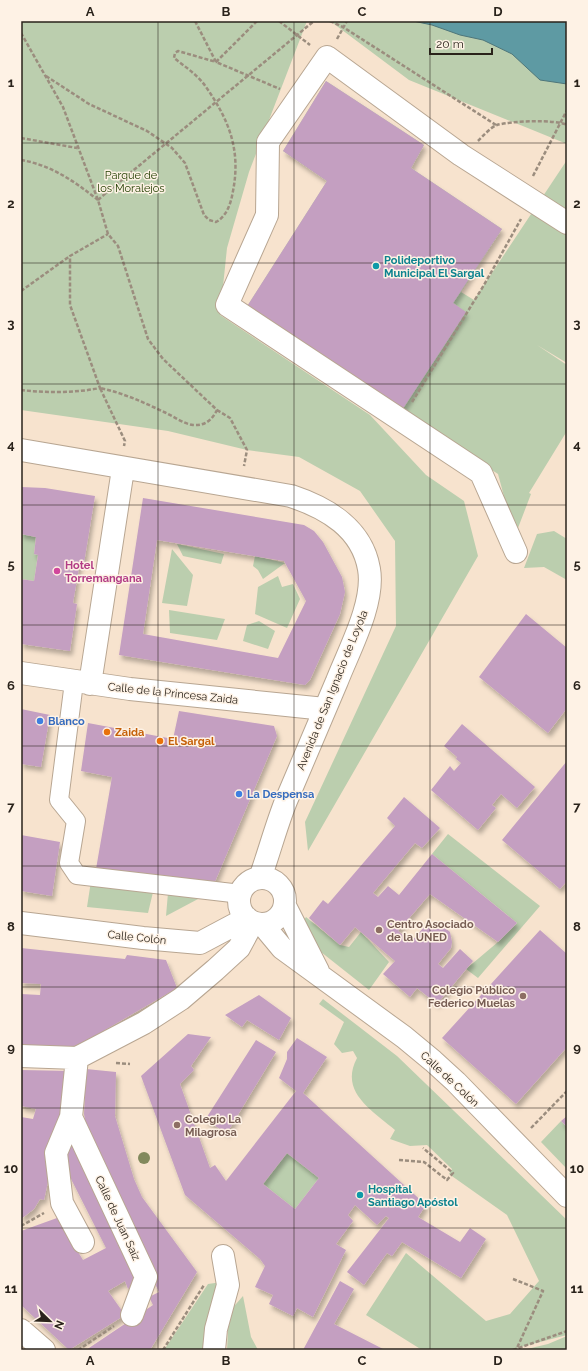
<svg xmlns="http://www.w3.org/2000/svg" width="588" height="1371" font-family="Raleway,sans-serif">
<defs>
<filter id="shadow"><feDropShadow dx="2.5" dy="4.5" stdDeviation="2" flood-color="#0004"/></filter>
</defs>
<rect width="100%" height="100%" fill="#f7e3ce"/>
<path fill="#bbceae" d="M21,21H307L249,172L227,248L220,315L370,415L426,475L464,501L478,556L308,851L305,822L396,626L395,541L360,491L299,457L247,450L168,431L21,410Z
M330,21H567V144L409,80Z
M326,81L424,145L411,168L502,229L461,292L474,300L567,160V363L537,345L567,365V431L529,493L531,494L518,528L505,500L498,474L246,308L327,181L283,151Z
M554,531L567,539V580L544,567L524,568L537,534Z
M21,534L36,537L34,554L38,555L34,581L21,579Z
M177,544L224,554L221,564L183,556Z
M172,549L193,575L187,606L162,603Z
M255,556L285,563L263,579L258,570L253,566Z
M278,576L282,587L293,584L300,599L287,628L255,614L258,587Z
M169,610L225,619L217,640L170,633Z
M259,621L275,631L268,649L243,641L247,625Z
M448,834L540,906L478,978L466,969L498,942L517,923L432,854Z
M91,881L154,888L148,913L87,907Z
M168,893L198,899L166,916Z
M306,917L340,945L349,947L361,932L389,962L369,990L321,952L301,924Z
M323,999L397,1056L567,1220V1335L509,1350H422L366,1315L406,1253L486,1321L510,1314L539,1281L507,1215L449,1174L452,1169L427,1145L410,1146L390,1139L395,1130C372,1110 339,1092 357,1058L353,1051L342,1053L334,1044L344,1022L319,1004Z
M561,1121L567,1127V1169L541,1142Z
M287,1153L319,1178L295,1209L263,1184Z
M222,1282L207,1350H164L208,1284Z
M243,1296L251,1337L258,1350H227L229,1312Z
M567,1336V1350H523L548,1344Z"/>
<path fill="#5e9aa3" stroke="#4e767a" d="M413,21H567V84L540,80L512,54L483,40L460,35L432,25Z"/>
<path fill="#c49fc1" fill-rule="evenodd" filter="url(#shadow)" d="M326,81L424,145L411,168L502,229L453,303L466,312L402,410L246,308L327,181L283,151Z
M21,487L45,488L95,496L84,563L80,562L73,603L77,604L70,651L21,644V579L34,581L38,555L34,554L36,537L21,534Z
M143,498L304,525L314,531L323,542L342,577L345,592L340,614L310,680L305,685L119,655ZM157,540L284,561L306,601L278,658L143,634Z
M526,614L567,648V708L548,733L479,677Z
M21,709L50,715L41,767L21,764Z
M179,711L274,726L277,736L214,884L96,869L112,777L81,771L88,723L173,739Z
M462,724L535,787L517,808L501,794L492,805L496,808L478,830L431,790L450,766L454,771L461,763L456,759L457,757L444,746Z
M567,761V881L560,889L502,840Z
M404,797L440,828L422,848L415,843L373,893L378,897L388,886L399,895L432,854L517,923L498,942L430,894L398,931L411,942L424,927L432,924H440L450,932L452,942L451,948L438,964L443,968L460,949L473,961L437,1004L417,988L410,997L383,974L395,961L355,927L340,945L309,918L323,900L328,904L395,826L387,818Z
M21,835L60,842L52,896L21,891Z
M540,930L567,954V1047L516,1104L442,1038Z
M21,948L125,959L127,955L166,960L177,988L86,1041L61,1051L21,1049V994L40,995L41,984L21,983Z
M259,995L291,1018L279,1040L247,1020L242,1027L225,1015Z
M188,1034L211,1037L191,1066L194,1070L180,1084L210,1168L215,1165L226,1181L296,1091L279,1078L287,1059V1052L297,1038L327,1057L303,1093L426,1205L418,1217L460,1242L470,1228L486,1239L461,1278L402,1242L392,1256L387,1253L364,1285L347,1272L389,1218L386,1216L377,1225L355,1205L348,1215L353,1221L336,1244L346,1250L313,1317L297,1308L293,1316L269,1304L273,1295L255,1287L265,1266L260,1259L185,1195L141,1076ZM287,1153L319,1178L295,1209L263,1184Z
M256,1040L276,1052L227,1133L205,1120Z
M86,1069L116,1072L115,1116L134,1179L142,1197L197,1272L150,1350H86L153,1305L149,1297L159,1292L100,1171L89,1144L84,1114Z
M21,1070L72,1071L44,1200L40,1199L34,1209L21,1219V1117L33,1119L36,1109L21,1106Z
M567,1116V1127L561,1121Z
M68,1138L139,1272L141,1280L128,1289L125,1281L108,1291L125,1315L69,1350L21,1305V1231L57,1218L83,1260L106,1248L67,1171L62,1154Z
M340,1281L354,1289L334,1324L385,1350H303Z"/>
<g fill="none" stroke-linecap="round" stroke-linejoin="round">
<g stroke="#b8a692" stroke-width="20">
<path id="pedestrian" d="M74,682L59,800L76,821L69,863L77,875L241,894"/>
</g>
<g stroke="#b8a692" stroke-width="24">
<path id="minor" d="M21,450L291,496C327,508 362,528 369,569C375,603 349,650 337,681C320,721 303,761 286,801C276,826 269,853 260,878
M516,552L481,473L227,305L267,215L268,142L327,57L461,155L567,223
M21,673L130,689L325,709
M90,684L123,469
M239 901a23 23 0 1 1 46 0a23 23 0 1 1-46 0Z
M285,906L318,971
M21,923L143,938L200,943L247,918
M262,924L282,948L404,1037L433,1061L456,1082L567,1196
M21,1056L77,1058L144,1023L181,999L215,970L239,948L253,922
M77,1058L71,1117L146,1277L132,1315
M71,1117L56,1153L62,1203L83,1242
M21,1330L44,1350
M214,1350L216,1329L228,1285L223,1256"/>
</g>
<path stroke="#9b8d7e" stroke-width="2.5" stroke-dasharray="4 2" stroke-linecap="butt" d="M195,21L216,62L280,89
M279,21L310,45
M330,21L343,27L496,125
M21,33L63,107L98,200L108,234L118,246L148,339L163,359L217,410C212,420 205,426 193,425C184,424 173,416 164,412C143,402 123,393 100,388L125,441L124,446
M337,39L347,21
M46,76L89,104L147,131L172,148L185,163L204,215L209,220L216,222C227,216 231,203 233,191C241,150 229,120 206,87C198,75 184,66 174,58L175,53L178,51L216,62L257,21
M21,138L77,148
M478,141C483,136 491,127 497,125C511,121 555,119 567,125
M21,160C51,165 74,181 98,200
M533,176L567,110
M98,200L106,193
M21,291L70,256
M21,390C47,393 75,393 100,388L70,305V256L108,234
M412,402L484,285L521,219
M217,410L230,418L247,450L244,466
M116,1063L130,1064
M531,1128L567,1091
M399,1160L424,1162L447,1180L453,1173L423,1148
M21,1226L44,1213
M513,1279L543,1291L517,1348
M78,1350L114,1326
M163,1350L204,1285
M513,1350L567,1331"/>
<use href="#pedestrian" stroke="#fff" stroke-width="18"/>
<use href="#minor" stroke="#fff" stroke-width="22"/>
<path stroke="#9b8d7e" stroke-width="2.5" stroke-dasharray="4 2" stroke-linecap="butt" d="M106,193L314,21"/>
</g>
<circle fill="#82895d" cx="144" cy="1158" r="6"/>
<path fill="none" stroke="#2a231b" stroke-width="1" stroke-opacity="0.55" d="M158,21V1350M294,21V1350M430,21V1350M21,143H567M21,263H567M21,384H567M21,505H567M21,625H567M21,746H567M21,866H567M21,987H567M21,1108H567M21,1228H567"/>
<g fill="#0f9aa8" stroke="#fef2e5" stroke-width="1.5">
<circle cx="376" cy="266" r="4"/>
<circle cx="360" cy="1195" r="4"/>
</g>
<circle fill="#d1479c" stroke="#fef2e5" stroke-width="1.5" cx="57" cy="571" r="4"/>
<g fill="#3f7fe0" stroke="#fef2e5" stroke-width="1.5">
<circle cx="40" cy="721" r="4"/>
<circle cx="239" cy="794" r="4"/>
</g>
<g fill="#e8710a" stroke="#fef2e5" stroke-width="1.5">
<circle cx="107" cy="732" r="4"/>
<circle cx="160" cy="741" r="4"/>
</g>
<g fill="#8d6e63" stroke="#fef2e5" stroke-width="1.5">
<circle cx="379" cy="930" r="4"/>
<circle cx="523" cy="996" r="4"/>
<circle cx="177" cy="1125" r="4"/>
</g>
<g text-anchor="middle" stroke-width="3" stroke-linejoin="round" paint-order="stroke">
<g font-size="11" fill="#223f00" stroke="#fef2e5">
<text x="131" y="179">Parque de<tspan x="131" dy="13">los Moralejos</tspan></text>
</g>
<g font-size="11" font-weight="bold" fill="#0d838f" stroke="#fef2e5" text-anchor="start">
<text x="384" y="264">Polideportivo<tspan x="384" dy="13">Municipal El Sargal</tspan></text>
<text x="368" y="1193">Hospital<tspan x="368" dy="13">Santiago Apóstol</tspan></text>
</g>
<g font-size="11" font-weight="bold" fill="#b23c85" stroke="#fef2e5" text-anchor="start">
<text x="65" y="569">Hotel<tspan x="65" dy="13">Torremangana</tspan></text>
</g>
<g font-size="11" fill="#2a231b" stroke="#fef2e5">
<text transform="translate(332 690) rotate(-68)" y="4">Avenida de San Ignacio de Loyola</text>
<text transform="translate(173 693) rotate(6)" y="4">Calle de la Princesa Zaida</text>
<text transform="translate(137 937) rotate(6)" y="4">Calle Colón</text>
<text transform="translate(450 1079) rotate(43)" y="4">Calle de Colón</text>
<text transform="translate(118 1218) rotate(65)" y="4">Calle de Juan Saiz</text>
</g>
<g font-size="11" font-weight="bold" fill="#366cbe" stroke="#fef2e5" text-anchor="start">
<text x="48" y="725">Blanco</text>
<text x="247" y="798">La Despensa</text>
</g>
<g font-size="11" font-weight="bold" fill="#c56008" stroke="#fef2e5" text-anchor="start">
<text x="115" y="736">Zaida</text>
<text x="168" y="745">El Sargal</text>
</g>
<g font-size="11" font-weight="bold" fill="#785e54" stroke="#fef2e5" text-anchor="start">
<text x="387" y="928">Centro Asociado<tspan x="387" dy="13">de la UNED</tspan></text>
<text x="515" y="994" text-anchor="end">Colegio Público<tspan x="515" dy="13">Federico Muelas</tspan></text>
<text x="185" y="1123">Colegio La<tspan x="185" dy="13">Milagrosa</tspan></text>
</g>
</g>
<rect width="588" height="1371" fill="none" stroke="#fef2e5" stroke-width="44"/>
<g transform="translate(50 1321) rotate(113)" stroke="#fef2e5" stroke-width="3" paint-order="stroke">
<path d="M0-3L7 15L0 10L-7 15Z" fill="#2a231b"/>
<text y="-6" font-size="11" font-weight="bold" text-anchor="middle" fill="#2a231b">N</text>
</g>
<path d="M430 48v6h62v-6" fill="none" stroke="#2a231b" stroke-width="2"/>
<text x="436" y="48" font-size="12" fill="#2a231b" stroke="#fef2e5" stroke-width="3" paint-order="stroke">20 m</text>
<rect x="22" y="22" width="544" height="1327" fill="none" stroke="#2a231b" stroke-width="1.5"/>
<g font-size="13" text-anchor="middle" font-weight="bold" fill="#2a231b">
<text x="90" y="16">A</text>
<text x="226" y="16">B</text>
<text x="362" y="16">C</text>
<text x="498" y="16">D</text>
<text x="11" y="87">1</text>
<text x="577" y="87">1</text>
<text x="11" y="208">2</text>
<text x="577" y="208">2</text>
<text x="11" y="328">3</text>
<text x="577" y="328">3</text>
<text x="11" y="449">4</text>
<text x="577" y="449">4</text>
<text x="11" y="569">5</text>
<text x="577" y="569">5</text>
<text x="11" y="690">6</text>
<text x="577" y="690">6</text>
<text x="11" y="811">7</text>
<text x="577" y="811">7</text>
<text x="11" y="931">8</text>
<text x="577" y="931">8</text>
<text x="11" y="1052">9</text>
<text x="577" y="1052">9</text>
<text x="11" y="1173">10</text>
<text x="577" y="1173">10</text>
<text x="11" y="1293">11</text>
<text x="577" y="1293">11</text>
<text x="90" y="1365">A</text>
<text x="226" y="1365">B</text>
<text x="362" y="1365">C</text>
<text x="498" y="1365">D</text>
</g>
</svg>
